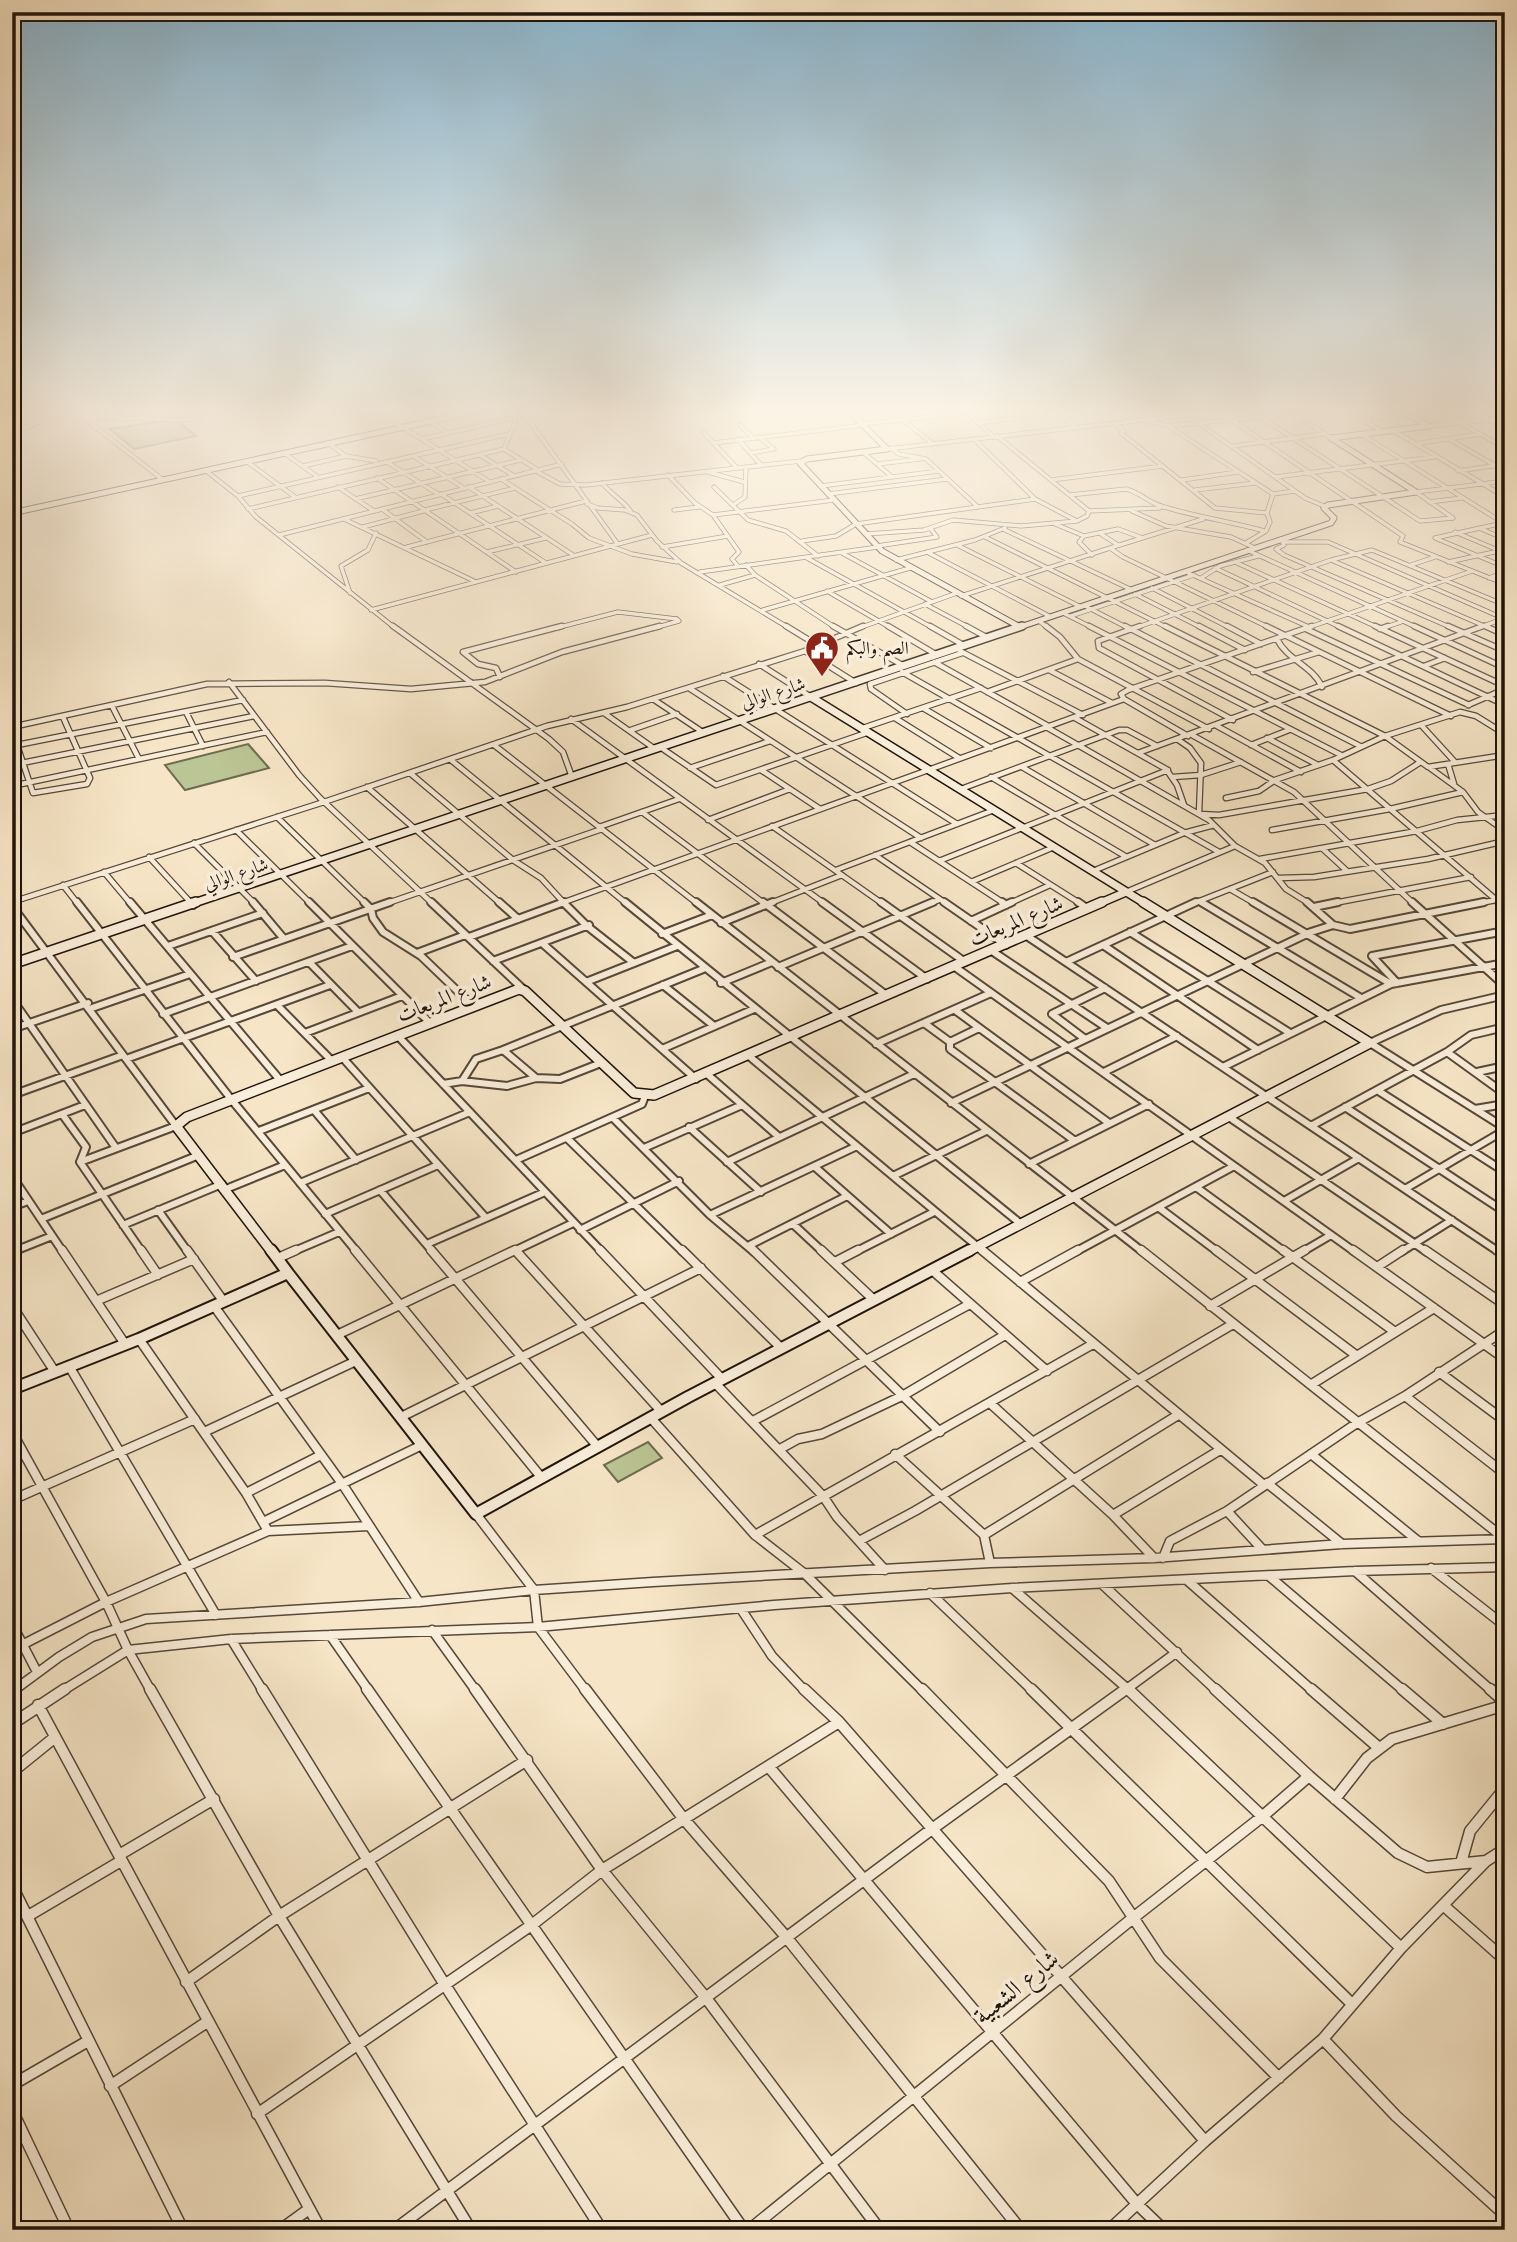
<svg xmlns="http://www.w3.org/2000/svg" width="1517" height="2242" font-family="'Old Standard TT',Amiri,serif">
<rect width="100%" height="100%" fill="#f6e5c6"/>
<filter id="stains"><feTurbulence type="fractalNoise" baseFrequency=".00286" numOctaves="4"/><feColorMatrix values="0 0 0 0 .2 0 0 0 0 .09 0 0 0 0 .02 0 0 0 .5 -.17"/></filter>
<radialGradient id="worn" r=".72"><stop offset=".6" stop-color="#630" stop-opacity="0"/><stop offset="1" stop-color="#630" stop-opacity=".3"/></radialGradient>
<path fill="#bcc595" stroke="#6e6c50" stroke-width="2" d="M171,420L177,421L196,436L134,449L110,429Z
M248,744L269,768L185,790L165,765Z
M648,1442L662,1458L618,1482L604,1465Z"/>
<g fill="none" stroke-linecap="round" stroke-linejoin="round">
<g stroke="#56483a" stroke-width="5">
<path id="street-far4" d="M25,408L33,425
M130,408L144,418
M372,408L490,482
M520,408L617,543
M923,408L932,416
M962,408L994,437
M995,408L1009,419
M1019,408L1028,416
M1051,408L1076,427
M1137,408L1151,419
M1177,408L1305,498L1324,506
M1214,408L1403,536L1400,542L1505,584
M1247,408L1420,521L1453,518
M1285,408L1331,438
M1343,408L1383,432
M1434,408L1505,448
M1467,408L1505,429
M74,410L163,480
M1061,416L1107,410L1134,419
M83,417L189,420L219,408
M12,418L27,415
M903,420L933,444
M1363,420L1409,414
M429,421L447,433
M1151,421L1168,426L1273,494L1267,513
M978,423L1028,416
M1113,423L1124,431L1121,433L1215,508L1267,513L1270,522L1266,531L1246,543
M862,424L968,413
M740,425L753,438
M1168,426L1294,414
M1429,426L1505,418
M1394,431L1505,497
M12,432L79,408
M703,432L737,468
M1361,434L1505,524
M422,439L519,417
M738,439L761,465
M974,439L1035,499L1075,520
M1449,439L1496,466
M328,443L346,456L376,461
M713,443L864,425
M1414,444L1480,434
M1233,446L1324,434
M891,448L899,454L926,459L978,507
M504,449L538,470
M887,449L1187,415
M863,452L892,477
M284,453L318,477
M751,453L774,449L759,437
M480,455L514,476
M413,456L464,488
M246,461L295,497
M387,462L438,494
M877,464L920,459
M303,466L346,456
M205,470L238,496L256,517L395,628
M536,471L560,484L586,485L801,461
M1458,471L1505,464
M708,472L744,482
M668,475L695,503L713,515L739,552L732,559L737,565
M1275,477L1434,457
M377,478L516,572
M501,479L572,524L589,538L632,554L677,562
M1051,480L1163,466
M1182,480L1238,472
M602,483C611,494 621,499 630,510
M821,486L939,471
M338,487L374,511
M469,487L573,555
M714,487L748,520L786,531L818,556
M1195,490L1255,483
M1416,492L1505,481
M1416,492L1453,518
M441,494L546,563
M828,494L947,479
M1273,494L1295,491
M1070,495L1126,489C1139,492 1148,502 1161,506C1196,517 1229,521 1264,531
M238,496L509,434
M355,499L521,460
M1429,502L1462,498
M587,504L598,508L625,510L637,515L657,541L681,563L789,628
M733,505L745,497L746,467
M248,509L504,449L517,417
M382,509L427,542
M425,510L515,488
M674,510L699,507
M1089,511L1160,508
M1132,511L1166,526L1231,537L1255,548
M470,513L498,506
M713,515L834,500
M344,519L476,582
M1203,519L1110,548L1123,557L1270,628
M1503,523L1435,538L1505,567
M1055,524L1084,536
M363,527L427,510
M1479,528L1505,539
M1003,529L1132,590
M1455,532L1505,553
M866,534L924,530L953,520L1021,526L1077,521L1087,516L1089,511L997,436
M1101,534L1118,545
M279,535L562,464
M985,537L1168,628
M1281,539L1284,545L1276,549L1284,555L1452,628
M802,541L836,536L856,524L1035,499
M1285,542H1328L1505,619
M957,545L1081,607
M877,546L937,537L930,528
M407,547L586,501
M662,547L728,536
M1247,550L1418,628
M487,552L546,538
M927,552L1051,617
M842,553L932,602
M1092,555L1079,542L1084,536L1118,529L1140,537
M807,558L933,628
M896,560L975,540L1005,528
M1331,560L1489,628
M1235,562L1379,628
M1448,562L1499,551
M746,565L755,575L836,628
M1411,565L1435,557
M1215,568L1342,628
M700,572L878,547
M1186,572L1309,627
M1201,578L1220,566L1258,556
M1489,578L1505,572
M720,585L755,575
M1152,588L1230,628
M827,591L891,628
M350,593L341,566L368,550L376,533
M1135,594L1202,628
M961,596L1110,548
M925,604L970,628
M1085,606L1128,628
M371,610L652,535
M763,610L910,568
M1063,613L1093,628
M1071,616L1194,575
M1039,621L1048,628
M556,628L618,612L677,619
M654,628L679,621L677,619
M859,628L957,593
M1135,628L1331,560L1372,550L1505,605
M1307,628L1472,571
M1383,628L1401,622
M1478,628L1505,618"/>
</g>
<g stroke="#56483a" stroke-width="7">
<path id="street-far3" d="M393,626L549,739L563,752L572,777
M786,626L817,645
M833,626L904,666
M888,626L937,655
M930,626L965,646
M966,626L988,638
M1046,626L1060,637L1078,659L1209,729
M1089,626L1341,755
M1125,626L1360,746
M1140,626L1098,641L1099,648L1233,720
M1165,626L1385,736L1428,767L1505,755
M1199,626L1245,650
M1227,626L1261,644
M1266,626L1451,716
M1338,626L1505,705
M1375,626L1505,686
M1414,626L1505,668
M1448,626L1505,651
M1485,626L1505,635
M1306,629L1469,705
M1380,629L1388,626
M1277,639C1287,660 1313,666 1322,687
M805,651L856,683
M960,651L1083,715
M934,662L1050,727
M759,664L811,697
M1424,666L1445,658
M1049,670L1112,703
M902,672L1219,852
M1253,672L1319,652
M723,676L957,824
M500,677L496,668L478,664L463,652L562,626
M229,682L299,775L320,798L433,904
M689,688L921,838
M987,692L1078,659
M653,699L704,733
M1124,699L1121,694L1128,690L1312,626
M1468,705L1505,689
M112,706L139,759
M923,708L991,748
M186,712L203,746
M604,713L655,749
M907,714L871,689L870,684L962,653
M895,718L959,758
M1075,718L1166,769L1177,785L1184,805
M571,719L825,904
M1217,726L1301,772
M1422,726L1454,761
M12,727L207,684L325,683L411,689L485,682L562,652L660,626
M863,728L981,688
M1048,728L1209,820L1235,846L1265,863L1286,889L1310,904
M12,730L33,793L87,784L90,778L63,717
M631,730L677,714
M1192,735L1294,792L1414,904
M1267,738L1318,765
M1177,739L1190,748L1201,763L1199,813
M494,745L698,904
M1251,745L1289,730
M12,746L243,700
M660,747L716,785L869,732
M1138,753L1483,626
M451,760L627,904
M1448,764L1454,784
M12,765L254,716
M1022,767L1155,845
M690,768L770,741
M761,770L820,809
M410,773L513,860L541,878L565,904
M991,777L1125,856
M1173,777L1201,775L1241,762
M12,786L267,732
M367,787L501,904
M961,789L1119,730H1127L1157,746
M1463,792L1478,812L1505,831
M1226,798L1259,791L1275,780L1333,760
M642,812L765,904
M1200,814L1219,815L1368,789L1391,781L1419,763
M277,817L366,904
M708,820L790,789
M772,826L883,904
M599,827L679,799
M236,830L311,904
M1272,830L1390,809L1463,792L1430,768
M910,842L1005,904
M194,843L255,904
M1323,849L1347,871
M875,855L947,904
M149,857L192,904
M1260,859L1417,831L1457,820L1505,815
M939,861L1168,770
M1016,863L1081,904
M836,870L994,810
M1093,871L1184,833L1214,825
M104,872L131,904
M1279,878L1314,877L1428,859L1505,841
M971,882L1054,847
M63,885L78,904
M1230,889L1256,904
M1126,892L1235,846
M1199,901L1204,904
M12,902L324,802L547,726L627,707L805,651L863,626
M385,904L602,829
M559,904L1124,699L1188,736
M768,904L842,875
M929,904L939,900
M1008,904L1050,885
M1192,904L1273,872
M1329,904L1471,877
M1475,904L1496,900
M1501,904L1333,760L1385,736L1460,712L1476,716L1505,734"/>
</g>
<g stroke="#56483a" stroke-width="10">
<path id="street-far2" d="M77,902L231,1099L357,1252
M130,902L280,1080
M191,902L193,905
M253,902L284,939
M309,902L429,1022
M364,902L371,909L373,918L383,932L421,956L472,1005
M431,902L523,989
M499,902L518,919
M563,902L587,926L634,963
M625,902L1021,1224
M696,902L1143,1252
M763,902L886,995
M822,902L927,979
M881,902L965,962
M944,902L1006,945
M1002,902L1006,905
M1078,902L1088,909
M1201,902L1361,998
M1253,902L1391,984
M1307,902L1333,925
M1412,902L1505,986
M1499,902L1505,908
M12,906L176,1126L80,1162
M1314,907L1338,902
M971,921L1012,902
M721,923L773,902
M212,931L256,981
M1130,932L1290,1033
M662,934L712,915
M1027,936L1499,1252
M469,937L564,902
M542,943L696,1079
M1103,945L1258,1050
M168,946L263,913
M992,951L1107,1028
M417,953L465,935
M233,957L390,902
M493,961L589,925
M309,962L358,1012
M1066,962L1196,902
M778,967L933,902
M955,967L1355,1252
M586,982L677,946
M721,983L772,962
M1397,983L1372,956L1505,931
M663,985L714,1026
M12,999L116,1148
M277,1005L332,1061
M92,1008L190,974
M955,1010L1109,1123
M163,1014L352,946
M924,1023L950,1042
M979,1028L950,1042V1049L1075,1141
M12,1029L88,1003
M305,1033L402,996
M397,1035L602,1252
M1085,1039L1052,1014L1105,988
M1370,1043L1505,1128
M1370,1043L1441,1010L1505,995
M876,1044L991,993
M662,1049L754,1009
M503,1050L703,969
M1447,1052L1505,1094
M749,1056L984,1252
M342,1057L486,1218
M126,1059L330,985
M1223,1067L1391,984L1505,963
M1104,1072L1177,1036
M1477,1072L1505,1066
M707,1074L779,1137
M462,1081L476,1059L503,1050L536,1078
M443,1084L462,1081L507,1086L536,1078L560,1079L601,1063
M1377,1090L1505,1172
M12,1095L123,1055
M951,1103L1311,932L1333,925L1350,929L1484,902
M1345,1107L1505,1212
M1475,1109L1505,1104
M314,1110L356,1160
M62,1114L86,1147L80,1162L142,1252
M1229,1117L1427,1252
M613,1118L710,1215L754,1252
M1311,1126L1447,1052L1471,1035L1505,1027
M689,1127L761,1192
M259,1131L369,1088
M12,1133L85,1105
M567,1138L683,1252
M644,1148L742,1105
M516,1160L642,1104L645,1096
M727,1162L914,1074
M1029,1164L1149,1104
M815,1167L891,1234
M12,1176L63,1252
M893,1176L986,1131
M300,1183L470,1112
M1196,1187L1285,1252
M226,1189L285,1165
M1405,1189L1505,1130
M380,1190L433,1252
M1284,1201L1359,1158
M12,1207L28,1201
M1158,1207L1218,1252
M158,1210L188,1252
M325,1214L438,1165
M710,1215L857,1146
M41,1219L199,1155
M793,1224L823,1252
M123,1225L222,1184
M580,1230L679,1181
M427,1244L545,1192
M748,1246L847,1196
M12,1252L52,1236
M292,1252L339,1232
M512,1252L573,1223
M855,1252L934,1212
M1075,1252L1234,1166
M1302,1252L1331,1235
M1401,1252L1452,1220"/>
</g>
<g stroke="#56483a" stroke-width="11">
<path id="street-far1" d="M62,1250L125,1344
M141,1250L158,1275
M187,1250L224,1302
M355,1250L541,1477
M431,1250L598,1447
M600,1250L722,1379
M682,1250L781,1348
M753,1250L940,1432
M821,1250L874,1300
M982,1250L1264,1485
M1141,1250L1505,1539
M1216,1250L1357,1356
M1283,1250L1395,1332
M1353,1250L1505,1359
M1425,1250L1505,1305
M1497,1250L1505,1256
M516,1251L661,1411
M12,1252L16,1250
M278,1258L296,1250
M835,1262L858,1250
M1377,1267L1403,1250
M932,1270L1047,1371
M1020,1282L1078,1250
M96,1301L194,1259
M12,1306L55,1372
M214,1306L343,1485L419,1602
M1210,1306L1305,1250
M337,1335L515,1250
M139,1339L246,1493L268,1531
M69,1366L216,1615
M1439,1372L1505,1421
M715,1383L823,1496L837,1517L885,1570
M1312,1384L1434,1308
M1405,1396L1505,1474
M991,1404L1113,1515L1154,1558
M401,1417L701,1268
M650,1417L755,1535L805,1574L923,1691
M753,1421L970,1304
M12,1432L106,1602L128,1650L151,1691
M204,1432L356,1361
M780,1449L798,1439L822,1434L904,1395L1005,1335
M895,1454L984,1535L990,1563
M1311,1454L1418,1541
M1267,1483L1342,1544
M246,1493L321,1455
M12,1500L195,1419
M1227,1511L1262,1549
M476,1514L534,1590L538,1627L586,1691
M1113,1515L1220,1450
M263,1522L420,1446
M755,1535L1093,1344
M984,1535L1178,1415
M859,1541L915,1511L1233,1324
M1163,1558L1170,1541L1227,1511L1357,1423L1405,1396L1505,1330
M1431,1568L1505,1626
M1355,1571L1492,1691
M1269,1576L1404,1691
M1188,1581L1313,1691
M1103,1585L1217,1691
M1012,1588L1130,1691
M930,1593L1033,1691
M741,1609L772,1656L805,1691
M12,1624L37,1672
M432,1630L476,1691
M330,1635L369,1691
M231,1639L263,1691
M12,1650L106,1602L268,1531L369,1526
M13,1691L59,1657L92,1637L146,1619L419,1602L534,1590L653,1582L990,1563L1154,1558L1342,1544L1505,1539
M62,1691L128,1650L231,1639L538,1627L774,1605L1012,1588L1355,1571L1505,1567
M1124,1691L1177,1652"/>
</g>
<g stroke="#56483a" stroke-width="13">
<path id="street" d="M150,1689L279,1916L471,2230
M262,1689L445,1985L602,2230
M367,1689L744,2230
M475,1689L602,1870L706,1998L880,2230
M585,1689L683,1818L787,1938L1021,2230
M804,1689L839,1722L1205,2141
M922,1689L1109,1881L1160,1958L1279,2078
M1031,1689L1352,2004
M1128,1689L1401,1948
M1215,1689L1309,1776L1398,1853L1427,1867L1486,1861
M1311,1689L1378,1747
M1402,1689L1443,1724
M1490,1689L1505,1702
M12,1691L15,1689
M38,1705L321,2230
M12,1724L65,1689
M769,1767L1137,2204L1164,2230
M12,1772L54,1738
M1335,1799L1367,1758L1392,1739L1505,1705
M119,1855L214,1799
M1461,1863L1470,1831L1505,1788
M12,1886L183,2230
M1443,1905L1505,1960
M28,1916L121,1861
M186,1982L279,1916L527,1760
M1323,2039L1396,2116L1505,2215
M12,2085L88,2041
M110,2086L207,2022
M12,2110L69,2230
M257,2114L533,1924L602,1870L839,1722
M280,2230L309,2209
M394,2230L932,1829L1126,1689
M749,2230L1133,1918L1263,1816L1309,1776
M1109,2230L1205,2141L1323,2039L1401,1948L1486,1861L1505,1849"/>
</g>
<g stroke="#20140b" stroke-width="7">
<path id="secondary-far3" d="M846,408L887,449L807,459L800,463L882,551L1020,627
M1331,438L1429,426L1397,408
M1331,438L1416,492
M12,513L491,408
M1017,628L1331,523L1334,518L1324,508L1328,505L1416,492"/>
</g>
<g stroke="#20140b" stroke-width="10">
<path id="secondary-far2" d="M811,697L1146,904
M191,904L1022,626
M1098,904L1126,892"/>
</g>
<g stroke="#20140b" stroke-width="12">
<path id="secondary-far1" d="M1143,902L1370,1043
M12,964L196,902
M272,1252L176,1126L187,1117L519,989L525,991L634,1093L654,1095L1102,902
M967,1252L1370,1043"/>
</g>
<g stroke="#20140b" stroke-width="14">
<path id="secondary" d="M288,1273L476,1514L688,1397L970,1250
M12,1389L139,1339L288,1273L271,1250"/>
</g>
<use href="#street-far4" stroke="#f9eeda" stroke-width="3.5"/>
<use href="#street-far3" stroke="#f9eeda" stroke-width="4.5"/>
<use href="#street-far2" stroke="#f9eeda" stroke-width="6"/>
<use href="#street-far1" stroke="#f9eeda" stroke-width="8"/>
<use href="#street" stroke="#f9eeda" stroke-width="10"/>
<use href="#secondary-far3" stroke="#f9eeda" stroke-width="5"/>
<use href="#secondary-far2" stroke="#f9eeda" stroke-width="7"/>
<use href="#secondary-far1" stroke="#f9eeda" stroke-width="9"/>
<use href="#secondary" stroke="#f9eeda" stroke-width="10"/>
</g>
<linearGradient id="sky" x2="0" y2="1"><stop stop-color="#8ab8d3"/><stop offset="0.57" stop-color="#fbf3e5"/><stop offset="1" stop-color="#fbf3e5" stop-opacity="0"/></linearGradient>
<rect width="1517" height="722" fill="url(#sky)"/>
<defs>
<g id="civic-pin" transform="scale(1.75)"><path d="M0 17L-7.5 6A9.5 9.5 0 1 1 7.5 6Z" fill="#8f2418" stroke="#f9eeda"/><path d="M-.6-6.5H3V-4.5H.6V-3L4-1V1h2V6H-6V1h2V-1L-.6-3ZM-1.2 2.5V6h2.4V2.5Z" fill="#fff"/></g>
</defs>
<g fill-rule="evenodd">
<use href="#civic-pin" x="822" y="648"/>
</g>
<g text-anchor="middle" stroke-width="7" stroke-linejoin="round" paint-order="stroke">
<g font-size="18" fill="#20140b" stroke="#f9eeda" text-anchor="start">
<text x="846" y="654">الصم والبكم</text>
</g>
<g font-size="18" fill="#20140b" stroke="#f9eeda">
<text transform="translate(773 693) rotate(-18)" y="6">شارع الوالي</text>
<text transform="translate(236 874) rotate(-19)" y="6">شارع الوالي</text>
</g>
<g font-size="21" fill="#20140b" stroke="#f9eeda">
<text transform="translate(1016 921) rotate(-23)" y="7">شارع المربعات</text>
<text transform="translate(444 998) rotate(-21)" y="7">شارع المربعات</text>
</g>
<g font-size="24" fill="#20140b" stroke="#f9eeda">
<text transform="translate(1016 1987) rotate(-39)" y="8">شارع الشعبية</text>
</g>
</g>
<rect width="1517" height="2242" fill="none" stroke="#f6e5c6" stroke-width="42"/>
<rect x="14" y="14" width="1489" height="2214" fill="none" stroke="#20140b" stroke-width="3.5"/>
<rect x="21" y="21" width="1475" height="2200" fill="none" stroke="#20140b" stroke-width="2"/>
<rect width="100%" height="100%" filter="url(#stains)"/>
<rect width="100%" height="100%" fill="url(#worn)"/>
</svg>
